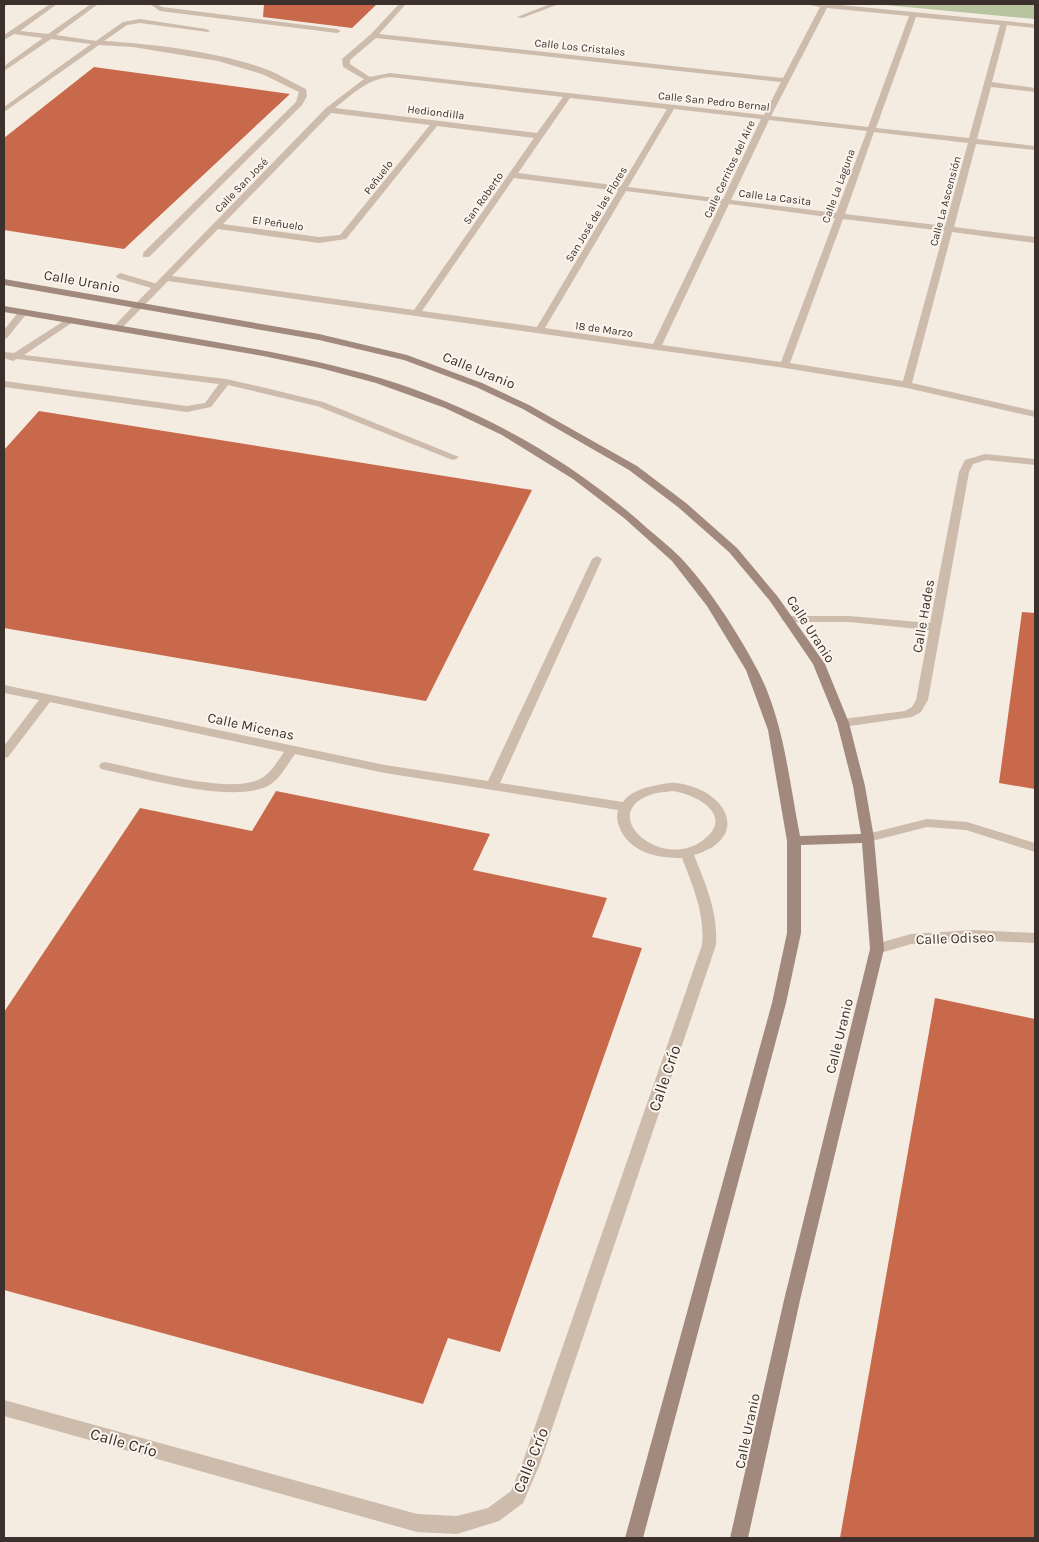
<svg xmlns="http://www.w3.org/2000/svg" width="1039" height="1542" font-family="Karla,sans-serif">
<rect width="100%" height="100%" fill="#f4ebe1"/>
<path fill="#b8c4a0" d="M875,4H1035V19Z"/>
<path fill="#c8694b" d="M264,4H377L352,28L263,17Z
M94,67L290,94L124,249L4,230V138Z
M39,411L532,490L426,701L4,628V450Z
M1022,612L1035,613V789L999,783Z
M276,791L490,834L473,870L607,898L592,937L642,948L500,1352L448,1338L423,1404L4,1290V1012L140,808L252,831Z
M935,998L1035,1019V1538H840Z"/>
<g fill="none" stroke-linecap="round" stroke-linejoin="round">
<path fill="#cdbbac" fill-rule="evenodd" d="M4,4H9L4,7Z
M50,4H57L20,31L48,34L91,4H98L56,35L96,41L123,22L140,19L206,29L210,31L208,32L140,23L127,25L104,41C154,44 221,52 268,70C281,75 293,83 306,89L307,96L302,105L149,257H143V253L296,102L299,92L262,74L218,61L133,47L99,45L4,112V107L91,44L51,39L4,71V66L43,38L14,34L4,40V35Z
M150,4H157L162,7L337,29L341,31L337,33L160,11Z
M550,4H559L522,18L517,17Z
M120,273L161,285L162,287L158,290L117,278L116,276Z
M23,309L28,312L7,338L4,339V330L20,310Z
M70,317L75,320L73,322L24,355L226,379L270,389L323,402L459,457L454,460L450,459L317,406L228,385L211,407L187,412L4,387V381L187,406L205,403L219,384L17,359L13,361L4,358V352L14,353Z
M985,454L1035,459V465L986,460L973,464L969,472L928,700L921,712L912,717L843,727L839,726L837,723L843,719L905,711L912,707L916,700L929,630L849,622H787L781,619L787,616H849L930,623L959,472L965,460Z
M597,556L602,559L500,783L623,802C629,793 642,788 653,786C660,785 668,782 676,783C727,789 752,838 694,855C706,885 718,912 716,945L540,1464L523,1503L499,1521L457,1534L417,1532L4,1416V1400L417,1514L457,1516L488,1508L511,1491L522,1464L702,945C705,913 693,887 682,858C659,858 635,854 622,833C618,825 616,819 618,810L385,773L295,754C287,765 280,779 268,786C231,804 145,778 105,770L101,769L99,766L101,763L105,762C140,769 227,794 258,780C270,775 277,762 284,752L50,702L8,757L4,758V746L39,700L4,693V685L385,765L488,781L592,559ZM673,791C698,795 736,816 702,841C660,871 597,814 650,795C657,792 666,792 673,791Z
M927,819L967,822L1035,843V852L966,830L927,827L868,842L862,838L863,835Z
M973,930L1035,933V943L973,940L911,944L877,954L872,953L870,949L872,945L911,934Z"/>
<path fill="#cdbbac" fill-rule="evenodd" d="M399,4H406L379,34L783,78L820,7L805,4H830L1035,24V28L1007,25L992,82L1035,88V92L991,87L977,139L1035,146V150L976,144L954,227L1035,237V243L952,232L912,383L1035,411V417L907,388L785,368L168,281L120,330H114V326L326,108L364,79L343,67L342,59L371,34ZM827,8L909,16L868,127L771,116ZM916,17L1000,25L969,138L876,128ZM376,38L781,82L764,115L390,73L370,77L350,64V60ZM390,77L563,97L537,133L335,108C353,94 367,79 390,77ZM570,98L667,109L621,186L518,173ZM674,109L761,119L723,199L628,187ZM331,113L430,125L340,235L319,237L223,224ZM769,120L867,131L836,213L731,200ZM437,126L534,138L414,310L172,276L218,229L319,243L346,239ZM874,132L968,143L945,226L845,214ZM514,178L618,191L537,327L422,311ZM626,191L721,203L653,344L545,328ZM729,204L835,218L781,362L662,345ZM843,219L944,231L903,381L790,363Z"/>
<path fill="#a18a7d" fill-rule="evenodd" d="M4,279L319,334L407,355L482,383L529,405L637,466L686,503L737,548L778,597L825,664L849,723L865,786L874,838L884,949L800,1300L748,1538H730L784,1300L870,949L862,843L801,845V933L786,1003L643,1538H625L772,1003L787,933V841L768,730L746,670L707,606L672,561L624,518L573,479L502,435L445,408L376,383L320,368L263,356L4,312V306C59,315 114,325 170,334C240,346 311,358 380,378C479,408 572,460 648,529C659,538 670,547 680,557C708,586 738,633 757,669C784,720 789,781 800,836L861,834L853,786L837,723L813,664L770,601L729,552L678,507L629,470L523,409L476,387L404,360L319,340L4,285Z"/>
</g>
<g text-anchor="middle" stroke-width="4" stroke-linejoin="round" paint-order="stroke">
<g font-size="11" fill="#3b302b" stroke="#fbf5ee">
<text transform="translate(580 47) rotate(6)" y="4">Calle Los Cristales</text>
<text transform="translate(714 101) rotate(6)" y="4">Calle San Pedro Bernal</text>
<text transform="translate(436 112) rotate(7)" y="4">Hediondilla</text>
<text transform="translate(729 169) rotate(-65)" y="4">Calle Cerritos del Aire</text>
<text transform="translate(378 177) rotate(-52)" y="4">Peñuelo</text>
<text transform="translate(241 185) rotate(-46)" y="4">Calle San José</text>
<text transform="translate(838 186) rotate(-70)" y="4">Calle La Laguna</text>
<text transform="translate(775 197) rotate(7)" y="4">Calle La Casita</text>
<text transform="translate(483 198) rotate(-55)" y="4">San Roberto</text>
<text transform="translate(945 201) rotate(-75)" y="4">Calle La Ascensión</text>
<text transform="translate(596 214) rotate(-59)" y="4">San José de las Flores</text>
<text transform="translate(278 223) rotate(8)" y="4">El Peñuelo</text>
<text transform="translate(604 329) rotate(8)" y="4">18 de Marzo</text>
</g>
<g font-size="14" fill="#3b302b" stroke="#fbf5ee">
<text transform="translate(82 281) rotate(10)" y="5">Calle Uranio</text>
<text transform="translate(479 370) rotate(22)" y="5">Calle Uranio</text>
<text transform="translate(923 616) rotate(-80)" y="5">Calle Hades</text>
<text transform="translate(811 629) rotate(57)" y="5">Calle Uranio</text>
<text transform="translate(251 726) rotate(12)" y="5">Calle Micenas</text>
<text transform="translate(955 938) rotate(-2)" y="5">Calle Odiseo</text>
<text transform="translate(839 1036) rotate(-76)" y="5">Calle Uranio</text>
<text transform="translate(747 1431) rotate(-78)" y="5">Calle Uranio</text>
</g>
<g font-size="16" fill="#3b302b" stroke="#fbf5ee">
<text transform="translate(664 1078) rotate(-71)" y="6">Calle Crío</text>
<text transform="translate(124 1442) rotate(16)" y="6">Calle Crío</text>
<text transform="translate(530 1460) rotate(-68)" y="6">Calle Crío</text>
</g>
</g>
<rect width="1039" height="1542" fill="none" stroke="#3b302b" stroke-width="10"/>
</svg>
